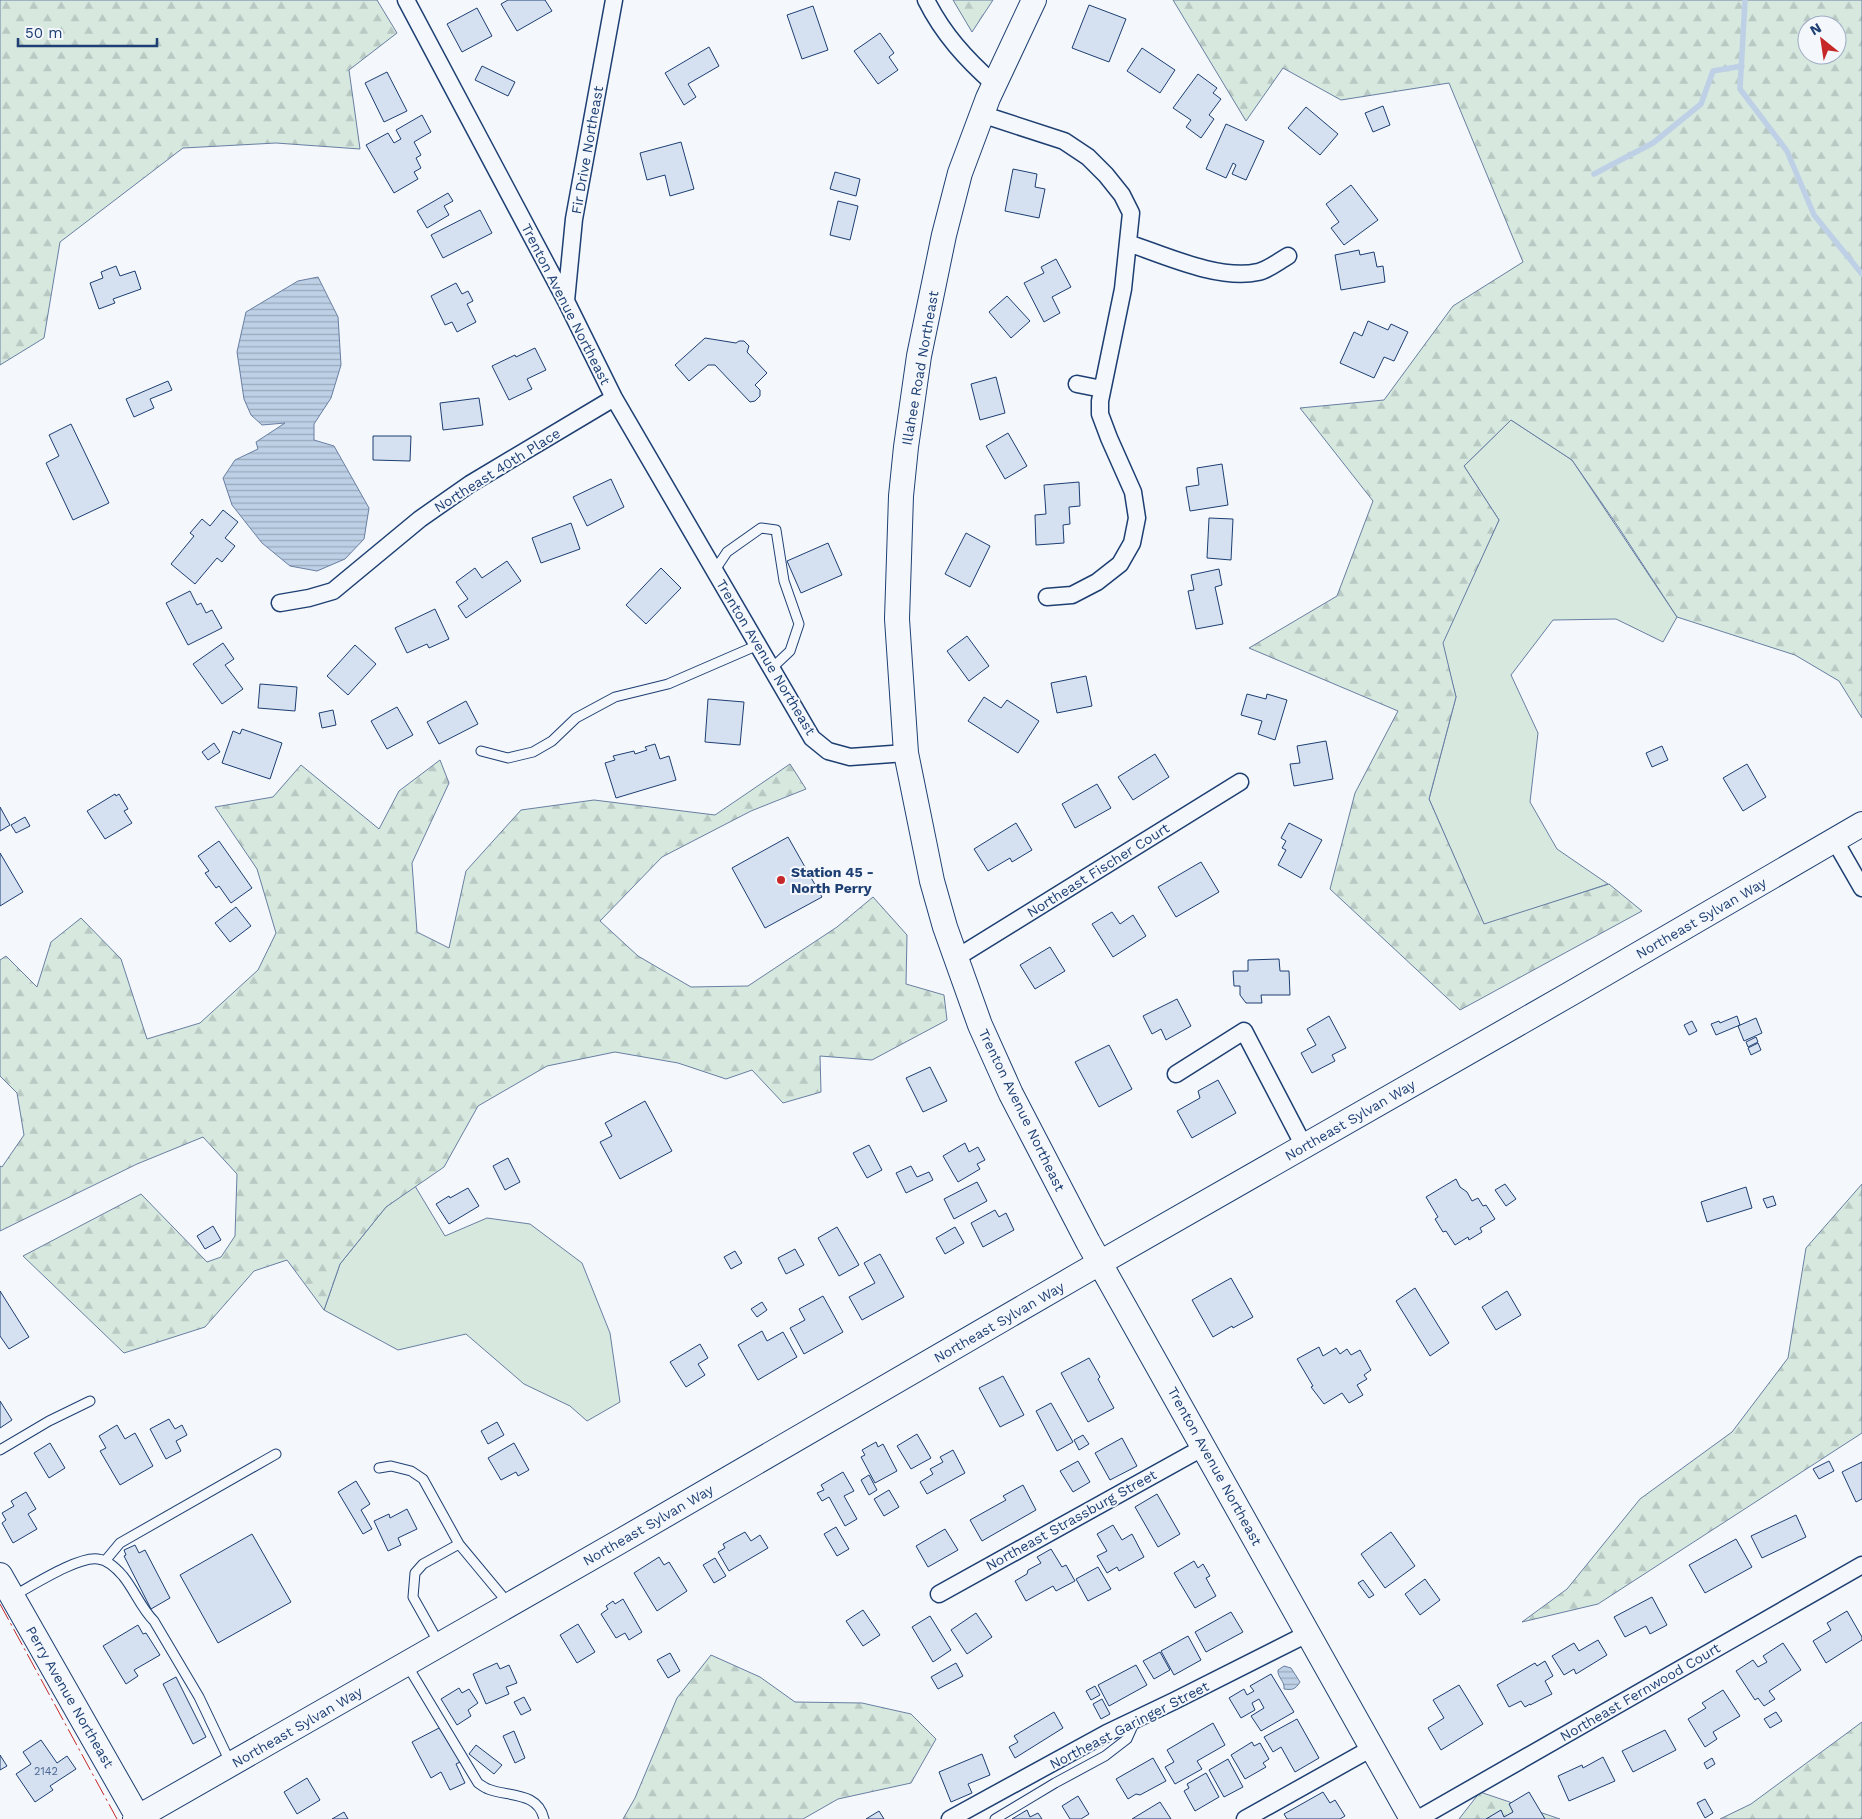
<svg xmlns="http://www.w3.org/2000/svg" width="1862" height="1819" font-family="'Work Sans',sans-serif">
<defs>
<pattern id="forest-firs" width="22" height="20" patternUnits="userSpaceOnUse" patternTransform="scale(1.25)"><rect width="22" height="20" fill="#d7e8df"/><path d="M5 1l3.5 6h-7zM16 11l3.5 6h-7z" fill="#b8c8c3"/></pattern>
<pattern id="water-rules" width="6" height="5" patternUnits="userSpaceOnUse" patternTransform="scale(1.25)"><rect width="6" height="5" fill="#bed0e5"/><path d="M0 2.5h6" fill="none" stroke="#9aaabe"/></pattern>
</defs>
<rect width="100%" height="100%" fill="#f4f7fb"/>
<path fill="#d7e8df" stroke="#687fa3" d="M1511,420L1572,460L1677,617L1663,642L1616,619L1553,620L1511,675L1538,733L1530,802L1557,849L1608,884L1484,925L1429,799L1456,697L1442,643L1499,520L1464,466Z
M415,1186L445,1236L487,1218L530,1224L582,1263L610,1333L620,1402L587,1421L570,1406L524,1384L466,1334L398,1350L324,1310L340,1264L386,1207Z"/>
<path fill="url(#forest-firs)" stroke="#687fa3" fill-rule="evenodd" d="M0,0H377L397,33L349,70L360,149L276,143L183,148L60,242L44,338L0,365Z
M953,0H993L972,32Z
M1173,0H1862V718L1839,681L1795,655L1677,617L1619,528L1572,460L1511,420L1464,466L1499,520L1443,643L1456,697L1429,799L1484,924L1609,884L1642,911L1460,1010L1330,889L1355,793L1398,711L1249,648L1337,596L1373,501L1300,408L1384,400L1453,306L1523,262L1449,83L1341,100L1283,68L1246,121ZM1807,25H1837V55H1807Z
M440,760L449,783L412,863L417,932L449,948L466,871L521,810L594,800L715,815L790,764L806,789L751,811L662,857L600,921L638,956L691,987L748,986L837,927L873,897L907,935L906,984L944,995L947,1020L872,1060L820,1056L821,1092L783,1103L752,1070L726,1079L678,1063L615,1052L547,1066L478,1106L444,1167L386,1207L340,1264L324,1310L287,1260L254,1271L205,1327L124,1353L23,1256L141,1194L207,1262L221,1257L235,1236L237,1174L203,1137L137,1164L0,1231V1166L2,1167L24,1135L17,1093L0,1076V960L6,956L37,987L51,942L81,918L121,959L147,1039L200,1023L258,970L276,933L257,869L215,807L273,797L301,765L379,829L399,791Z
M1862,1184V1433L1598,1604L1522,1622L1567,1589L1640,1499L1732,1432L1788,1358L1806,1248Z
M711,1655L760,1677L795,1702L862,1703L911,1714L936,1739L911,1783L838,1799L803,1819H623L635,1798L677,1698Z
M1862,1722V1819H1720L1751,1804Z
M1480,1792L1560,1819H1459Z"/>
<path fill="url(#water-rules)" stroke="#687fa3" d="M318,277L338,317L341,365L331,398L314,424V440L334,446L369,508L364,539L345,559L317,571L290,566L262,543L232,505L223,478L235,460L258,449L256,442L285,423L262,425L251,415L244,399L237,352L246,312L298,281Z
M1284,1666L1291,1668L1300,1682C1295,1690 1292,1690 1284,1689C1285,1681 1277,1677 1278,1670Z"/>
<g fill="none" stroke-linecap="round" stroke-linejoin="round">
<path stroke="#bed0e5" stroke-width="5.5" d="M1745,0L1740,89L1787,151L1814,215L1862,274
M1594,174L1653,143L1701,104L1713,71L1742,66"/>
</g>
<path fill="#d5e0f0" stroke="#1d3f73" d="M508,0H545L552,11L517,31L501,4Z
M1089,5L1126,19L1109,62L1072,48Z
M813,6L828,50L802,59L787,15Z
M477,8L492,36L462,52L447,24Z
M880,33L894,53L889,57L898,70L878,84L854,51Z
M709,47L719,66L688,84L696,97L684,105L665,73Z
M1142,48L1175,70L1160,93L1127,71Z
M482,66L515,82L508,96L475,80Z
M387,72L407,111L384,122L365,83Z
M1198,74L1217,88L1213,93L1221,99L1209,115L1214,119L1201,138L1186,127L1191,120L1173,108Z
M1383,106L1390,125L1373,132L1365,113Z
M1306,107L1338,134L1320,155L1288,128Z
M422,115L431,132L414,142L421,155L416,158L421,168L414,172L418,179L394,193L366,145L388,133L394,143L401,139L396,130Z
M1226,124L1264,141L1246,180L1232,174L1236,165L1233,163L1226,178L1206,169Z
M681,142L694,189L670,196L665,175L647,180L640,153Z
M1013,169L1037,174L1035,187L1045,189L1039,218L1005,211Z
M835,172L860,179L856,196L830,189Z
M1351,185L1378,220L1344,245L1331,228L1339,222L1326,204Z
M448,193L453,201L444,206L449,215L427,228L417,211Z
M838,201L858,206L850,240L830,235Z
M480,210L492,233L443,258L431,235Z
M1359,250L1360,255L1374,252L1377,267L1383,266L1385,282L1341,290L1335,255Z
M1056,259L1071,287L1052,297L1060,313L1044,322L1024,283L1044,273L1041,267Z
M116,266L120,276L135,271L141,289L113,299L115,303L99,309L90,283L103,278L101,272Z
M456,283L462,294L468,291L473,301L467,304L476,322L457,332L452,322L445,325L431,296Z
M1007,296L1030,321L1011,338L989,312Z
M1368,321L1388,330L1391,324L1408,332L1394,361L1384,357L1374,378L1340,363L1354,332L1362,336Z
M705,338L736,343L739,341H744L749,346L747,352L767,373L755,385L760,390V396L755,401L750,402L715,365H708L689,381L675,365Z
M535,348L546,370L527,379L532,389L509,400L492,366L515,355L516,357Z
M996,377L1005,413L980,420L971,384Z
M168,381L172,390L150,399L154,408L134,417L126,399Z
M479,398L483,425L443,430L440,403Z
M71,424L109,503L73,520L46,463L59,456L49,435Z
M1008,433L1027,466L1005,479L986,446Z
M373,436H411L410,461L373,460Z
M1222,464L1228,505L1190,511L1186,487L1199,485L1197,468Z
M611,479L624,507L587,526L573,497Z
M1079,482L1080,506L1069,507L1070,524L1063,525L1064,543L1036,545L1035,515L1046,514L1044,485Z
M223,510L238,522L225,538L235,546L222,562L217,558L195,584L171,564L194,536L190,533L202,519L210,526Z
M1209,518L1233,519L1231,560L1207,558Z
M571,523L580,549L541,563L532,538Z
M966,533L990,546L970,587L945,574Z
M828,543L842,575L801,593L787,561Z
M507,561L521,581L466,618L458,606L468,599L456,582L475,568L482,578Z
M661,568L681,588L646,624L626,605Z
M1219,569L1222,585L1215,587L1223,624L1196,629L1188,591L1194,590L1191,575Z
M190,591L197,605L201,603L206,613L212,610L222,628L188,645L166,603Z
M435,609L449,639L429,648L427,644L407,653L395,628Z
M967,636L989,666L969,681L947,651Z
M223,643L234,659L225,665L243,689L222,704L193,664Z
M355,645L376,664L348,695L327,676Z
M1086,676L1092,706L1057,713L1051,683Z
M260,684L297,687L295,711L258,708Z
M1247,694L1266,699L1267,694L1287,700L1275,740L1258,734L1262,721L1241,715Z
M984,697L1001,708L1007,700L1039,721L1018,753L968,721Z
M708,699L744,702L740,745L705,742Z
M466,701L478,724L439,744L427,722Z
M397,707L413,735L387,749L371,721Z
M333,710L336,725L322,728L319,713Z
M242,729L282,743L270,779L222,763L233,731L240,734Z
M1326,741L1333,779L1294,786L1290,764L1300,763L1297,746Z
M214,743L220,752L208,760L202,752Z
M655,744L660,759L669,756L676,780L616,798L605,763L615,760L613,756L634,751L635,754L647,750L645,747Z
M1662,746L1668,760L1652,767L1646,753Z
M1155,754L1169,777L1133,800L1118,777Z
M1747,764L1766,797L1743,811L1723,778Z
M1097,784L1111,808L1075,828L1062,804Z
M115,794L116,796L119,794L128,809L124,811L132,823L105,839L87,811Z
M0,807L10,825L0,831Z
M25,817L30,826L16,833L11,825Z
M1016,823L1032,850L1012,862L1010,858L988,871L974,849Z
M1289,823L1322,840L1301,878L1278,865L1286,850L1282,848L1286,841L1281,838Z
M788,837L822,897L765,928L732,868Z
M219,841L252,888L231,903L219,886L216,888L205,873L209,871L198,856Z
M0,853L23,892L0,906Z
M1201,862L1219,892L1176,917L1158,887Z
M236,907L251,926L230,942L215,923Z
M1112,912L1120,924L1133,915L1146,936L1113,957L1092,924Z
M1050,947L1065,971L1035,989L1020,965Z
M1279,959L1280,971H1289L1290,995H1261L1262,1003H1246L1240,995V986H1234L1233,971H1248V960Z
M1177,999L1191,1026L1166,1040L1161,1029L1152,1034L1143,1016Z
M1329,1016L1346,1048L1332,1055L1335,1061L1312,1073L1301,1053L1316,1045L1307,1029Z
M1737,1016L1740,1025L1716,1035L1711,1024L1719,1021L1720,1023Z
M1756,1018L1762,1033L1744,1041L1738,1026Z
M1692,1021L1697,1031L1689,1035L1684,1025Z
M1756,1037L1758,1042L1748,1047L1746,1042Z
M1758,1043L1761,1050L1751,1055L1748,1048Z
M1109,1045L1132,1089L1099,1107L1075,1062Z
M930,1067L947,1101L923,1112L906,1078Z
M1218,1080L1236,1113L1192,1138L1177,1111L1200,1098L1198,1091Z
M645,1101L672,1151L620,1179L600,1142L612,1136L605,1123Z
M965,1143L969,1152L978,1147L985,1160L977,1164L980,1169L958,1182L943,1156Z
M869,1145L882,1170L867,1178L853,1153Z
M508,1158L520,1182L505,1190L493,1166Z
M911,1166L917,1177L929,1172L933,1180L906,1193L896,1173Z
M1456,1179L1460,1187L1467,1192L1472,1201L1478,1198L1483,1206L1486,1205L1495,1219L1480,1228L1482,1232L1469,1240L1468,1237L1455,1245L1446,1231L1443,1232L1435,1219L1438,1217L1426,1197Z
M977,1182L987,1201L954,1219L944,1199Z
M1505,1184L1516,1199L1506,1206L1495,1190Z
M1746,1187L1752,1208L1707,1222L1701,1202Z
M468,1188L479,1206L449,1224L436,1204L449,1196L450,1198Z
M1773,1196L1776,1205L1767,1208L1763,1199Z
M995,1210L999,1217L1006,1213L1014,1230L983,1247L971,1223Z
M213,1226L221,1240L205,1249L197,1236Z
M837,1227L859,1265L839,1276L818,1238Z
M955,1227L964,1243L945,1254L936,1238Z
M795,1249L804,1265L786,1274L778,1258Z
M735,1251L742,1263L731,1269L724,1257Z
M880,1254L904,1297L862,1320L849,1297L875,1283L864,1263Z
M1231,1278L1253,1317L1233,1328L1232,1326L1213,1337L1192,1300Z
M1415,1288L1449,1343L1430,1356L1396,1301Z
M0,1291L29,1337L9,1349L0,1336Z
M1507,1291L1521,1315L1496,1330L1482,1307Z
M823,1296L843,1332L804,1354L790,1328L805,1320L799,1309Z
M762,1302L767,1310L757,1317L751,1309Z
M762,1331L767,1341L783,1332L797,1357L758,1380L738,1345Z
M700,1344L708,1358L698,1364L705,1375L686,1387L670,1362Z
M1319,1347L1323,1356L1336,1348L1340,1354L1347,1349L1351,1355L1360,1350L1371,1370L1364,1375L1367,1379L1357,1385L1363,1395L1349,1403L1342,1393L1324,1404L1311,1387L1313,1386L1297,1359Z
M1089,1358L1100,1377L1098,1379L1114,1408L1088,1422L1061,1373Z
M1003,1376L1024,1415L1000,1427L979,1388Z
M0,1401L12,1420L0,1428Z
M1051,1403L1073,1442L1057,1451L1036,1411Z
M169,1419L175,1429L182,1425L187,1435L176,1441L181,1451L166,1459L150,1429Z
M497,1422L504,1435L488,1444L481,1431Z
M117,1425L125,1439L135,1433L153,1466L120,1485L100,1451L106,1448L99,1436Z
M917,1434L931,1458L911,1469L897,1446Z
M1083,1435L1089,1444L1079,1450L1074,1440Z
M1122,1438L1137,1466L1110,1480L1095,1453Z
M876,1442L878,1447L883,1444L897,1471L875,1483L861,1457L865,1455L862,1450Z
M50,1443L65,1468L49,1478L34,1453Z
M514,1443L529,1470L518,1476L516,1472L501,1480L488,1458Z
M953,1450L965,1473L927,1494L920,1482L933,1474L930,1469L943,1462L940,1457Z
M1078,1461L1090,1482L1073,1492L1060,1471Z
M1829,1461L1834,1471L1819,1479L1813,1469Z
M1862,1462V1499L1856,1502L1842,1472Z
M843,1472L854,1491L844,1496L857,1519L845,1526L829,1497L822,1501L817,1493L824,1490L821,1485Z
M869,1475L877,1490L869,1495L861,1480Z
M356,1481L370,1504L361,1510L372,1529L363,1534L338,1492Z
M1023,1485L1036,1510L982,1541L970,1520L1006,1500L1003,1496Z
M889,1490L899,1507L884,1516L874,1499Z
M26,1492L36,1509L28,1514L37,1529L13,1543L2,1523L6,1520L2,1513L14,1506L11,1501Z
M1157,1494L1180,1534L1158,1547L1135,1507Z
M407,1509L417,1529L398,1538L401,1545L388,1551L374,1521L389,1514L390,1518Z
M1796,1515L1806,1537L1762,1558L1751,1536Z
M1113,1525L1122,1540L1132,1534L1144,1557L1119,1571L1117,1567L1107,1573L1097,1556L1107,1551L1097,1534Z
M836,1527L849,1549L837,1556L824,1534Z
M945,1529L958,1550L928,1567L916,1546Z
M745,1532L751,1541L760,1535L768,1548L729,1571L718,1552L725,1548L723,1544Z
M1391,1532L1415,1566L1385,1588L1361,1554Z
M252,1534L291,1602L218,1643L180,1575Z
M1736,1539L1752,1567L1705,1593L1689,1565Z
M135,1545L139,1553L145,1550L170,1598L151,1609L124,1556L126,1555L124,1550Z
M1051,1549L1062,1567L1066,1565L1075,1581L1056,1591L1053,1586L1026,1601L1015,1581L1027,1574L1028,1570L1041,1563L1037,1557Z
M659,1557L664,1565L669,1562L687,1591L657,1611L634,1573Z
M715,1558L726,1576L714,1583L703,1565Z
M1194,1561L1198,1568L1203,1564L1210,1576L1206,1578L1216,1596L1195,1608L1174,1573Z
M1098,1567L1111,1589L1088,1601L1076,1579Z
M1425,1579L1440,1600L1420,1615L1405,1594Z
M1363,1580L1374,1595L1369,1598L1358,1583Z
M1652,1597L1667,1625L1650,1634L1646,1626L1625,1637L1614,1617Z
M623,1599L642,1632L629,1640L625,1633L616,1638L601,1614L608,1609L606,1606L613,1601L615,1604Z
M863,1610L880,1635L863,1646L846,1621Z
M1847,1611L1862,1637V1640L1826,1663L1813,1641L1831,1630L1827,1623Z
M1231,1612L1243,1632L1206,1652L1195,1632Z
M976,1613L992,1637L967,1654L951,1630Z
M930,1616L951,1650L933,1662L912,1627Z
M578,1624L595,1652L577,1663L560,1635Z
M138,1625L143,1634L146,1633L160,1655L134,1670L138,1676L126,1684L103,1646Z
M1188,1636L1201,1660L1174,1675L1161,1651Z
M1598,1640L1607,1655L1576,1674L1574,1669L1564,1675L1552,1656L1574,1643L1579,1651Z
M1783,1643L1801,1670L1769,1691L1775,1699L1764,1706L1758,1698L1755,1700L1736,1671L1753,1660L1758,1667L1767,1662L1763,1656Z
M1160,1652L1170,1670L1154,1679L1143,1661Z
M670,1653L680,1671L668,1678L657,1660Z
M1545,1661L1553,1676L1545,1681L1552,1694L1530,1705V1704L1525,1707L1521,1701L1509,1707L1497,1685L1535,1663L1537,1666Z
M497,1663L500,1669L509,1665L517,1683L506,1687L509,1694L486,1704L473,1674Z
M956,1663L963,1676L938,1689L931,1677Z
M1136,1665L1147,1685L1109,1706L1098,1685Z
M1271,1674L1294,1712L1261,1731L1251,1716L1264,1708L1259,1699L1252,1703L1255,1710L1241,1718L1229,1698L1244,1689L1247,1695L1254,1691L1250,1686Z
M176,1677L206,1737L193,1744L163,1684Z
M1459,1685L1483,1724L1441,1750L1428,1728L1444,1718L1433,1700Z
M1095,1686L1100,1695L1091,1700L1086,1691Z
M459,1688L462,1693L469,1689L478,1703L468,1710L471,1716L457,1725L441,1699Z
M1723,1690L1740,1716L1713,1732L1717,1739L1705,1747L1688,1719L1706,1708L1702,1703Z
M524,1697L531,1710L521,1715L514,1702Z
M1102,1699L1110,1714L1101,1719L1093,1704Z
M1054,1712L1063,1728L1015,1758L1009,1747L1018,1742L1014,1736Z
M1776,1712L1782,1721L1770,1728L1764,1719Z
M1297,1719L1319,1758L1295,1772L1281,1747L1273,1752L1264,1737Z
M1213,1723L1225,1745L1197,1761L1202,1769L1175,1784L1165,1767L1174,1762L1167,1750Z
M441,1727L460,1762L456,1764L465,1783L450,1790L441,1772L431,1778L412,1742Z
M1665,1730L1676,1750L1633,1772L1622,1751Z
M514,1731L525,1758L515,1763L503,1736Z
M41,1740L57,1763L67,1756L76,1769L50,1786L53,1790L35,1802L16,1774L31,1764L23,1752Z
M1252,1742L1254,1746L1260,1743L1269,1759L1263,1763L1266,1767L1245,1779L1231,1755Z
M476,1745L502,1765L494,1774L469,1754Z
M982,1754L990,1775L968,1784L972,1793L951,1802L939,1772Z
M0,1755L7,1766L0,1770Z
M1603,1757L1615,1781L1569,1801L1558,1776L1582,1765L1583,1768Z
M1153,1758L1166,1781L1140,1795L1136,1794L1128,1799L1116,1779Z
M1712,1758L1715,1764L1707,1769L1704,1763Z
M1228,1759L1243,1787L1224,1797L1209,1770Z
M1206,1773L1219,1797L1195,1811L1184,1791L1189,1788L1187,1784Z
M307,1778L320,1800L297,1814L284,1792Z
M1323,1792L1330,1803L1335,1800L1345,1816L1340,1819H1287L1284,1814Z
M1529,1792L1545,1819H1486L1501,1810L1504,1817L1513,1812L1509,1804Z
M1078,1796L1089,1814L1081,1819H1070L1062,1806Z
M1705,1799L1713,1813L1705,1818L1697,1803Z
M1160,1802L1171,1819H1132Z
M1027,1810L1030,1817L1038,1813L1042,1819H1012Z
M879,1811L884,1819H866Z
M344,1812L348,1819H332Z"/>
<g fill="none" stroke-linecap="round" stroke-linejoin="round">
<g stroke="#1d3f73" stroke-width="11">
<path id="service" d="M715,570L727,552L761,528L776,530L784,581L799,624L790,651L772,668
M481,751L508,758L533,752L552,741L576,718L615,697L668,684L758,645
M0,1450L49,1421L90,1401
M379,1468L391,1466L411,1471L423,1479L459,1544L508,1603
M105,1561L120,1543L276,1454
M13,1596C32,1586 78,1556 98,1559C107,1560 117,1569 123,1576C135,1591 141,1608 154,1621L199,1697L231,1764
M440,1645L413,1597L415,1573L423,1564L459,1544
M407,1665L478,1783C481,1785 485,1788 488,1789C507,1797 538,1791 544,1819
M995,1819L1055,1783L1105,1756L1127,1739L1135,1721"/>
</g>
<g stroke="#1d3f73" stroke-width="19">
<path id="minor" d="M406,0L566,301L614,398L812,738L828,751L850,757L906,753
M926,0C943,34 966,59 994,84
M981,114L1064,141L1088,157L1106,175L1122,195L1131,213L1123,289L1100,401V414L1109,438L1133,492L1137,518L1132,543L1120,564L1097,582L1072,595L1047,597
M1128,243C1164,255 1220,281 1258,272C1268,270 1279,261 1288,256
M566,301L574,219L614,0
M1077,384L1102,389
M280,603L309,598L333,591L420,519L470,484L614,398
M1835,841L1862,888
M956,958L1240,782
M1176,1074L1244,1031L1304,1146
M939,1594L1204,1447
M950,1819L1107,1733L1174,1701L1309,1633
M1245,1819L1372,1748
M1418,1819L1862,1565"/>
</g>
<g stroke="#1d3f73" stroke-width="26">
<path id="secondary" d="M1034,0L988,98L960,173L944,235L919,356L906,447L901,496L897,619L906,753L932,881L945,927L980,1025L1011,1094L1088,1242L1412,1819
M0,1575L139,1819
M135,1819L619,1542L1077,1276L1570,994L1862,824"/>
</g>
<use href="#service" stroke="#f4f7fb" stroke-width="9"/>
<use href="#minor" stroke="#f4f7fb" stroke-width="16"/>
<use href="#secondary" stroke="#f4f7fb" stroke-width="24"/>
<path stroke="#c62828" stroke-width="1" stroke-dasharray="18 4 2.5 4" stroke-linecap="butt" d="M0,1604L117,1819"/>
</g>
<circle fill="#c62828" stroke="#f4f7fb" stroke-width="2" cx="781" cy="880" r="5"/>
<g text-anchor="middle" stroke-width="4" stroke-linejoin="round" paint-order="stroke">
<g font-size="11" fill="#4b6792">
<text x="46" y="1775">2142</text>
</g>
<g font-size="14" fill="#1d3f73" stroke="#f4f7fb">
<text transform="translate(587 150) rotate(-80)" y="5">Fir Drive Northeast</text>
<text transform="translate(566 304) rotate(63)" y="5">Trenton Avenue Northeast</text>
<text transform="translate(920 368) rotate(-80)" y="5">Illahee Road Northeast</text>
<text transform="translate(497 470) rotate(-32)" y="5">Northeast 40th Place</text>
<text transform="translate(766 657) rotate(59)" y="5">Trenton Avenue Northeast</text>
<text transform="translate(1098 870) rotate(-32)" y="5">Northeast Fischer Court</text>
<text transform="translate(1701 918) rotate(-30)" y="5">Northeast Sylvan Way</text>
<text transform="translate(1022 1110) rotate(64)" y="5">Trenton Avenue Northeast</text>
<text transform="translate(1350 1120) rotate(-30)" y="5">Northeast Sylvan Way</text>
<text transform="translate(999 1322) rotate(-30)" y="5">Northeast Sylvan Way</text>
<text transform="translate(1215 1466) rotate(61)" y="5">Trenton Avenue Northeast</text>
<text transform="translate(1071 1520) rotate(-29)" y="5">Northeast Strassburg Street</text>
<text transform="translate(648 1525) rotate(-30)" y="5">Northeast Sylvan Way</text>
<text transform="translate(1640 1692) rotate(-30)" y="5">Northeast Fernwood Court</text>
<text transform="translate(70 1697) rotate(60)" y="5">Perry Avenue Northeast</text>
<text transform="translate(1129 1725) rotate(-27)" y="5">Northeast Garinger Street</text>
<text transform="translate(297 1727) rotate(-30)" y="5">Northeast Sylvan Way</text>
</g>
<g font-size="14" font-weight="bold" fill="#1d3f73" stroke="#f4f7fb" text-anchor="start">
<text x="791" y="877">Station 45 -<tspan x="791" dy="16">North Perry</tspan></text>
</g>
</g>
<g transform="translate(1822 40) rotate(330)"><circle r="24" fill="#f4f7fb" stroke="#9eadc5"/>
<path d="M0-4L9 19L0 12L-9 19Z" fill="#c62828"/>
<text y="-8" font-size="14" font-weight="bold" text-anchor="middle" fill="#1d3f73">N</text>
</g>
<path d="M18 38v8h139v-8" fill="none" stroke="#1d3f73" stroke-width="2.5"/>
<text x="25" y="38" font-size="15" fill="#1d3f73" stroke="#f4f7fb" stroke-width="4" paint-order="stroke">50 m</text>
</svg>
